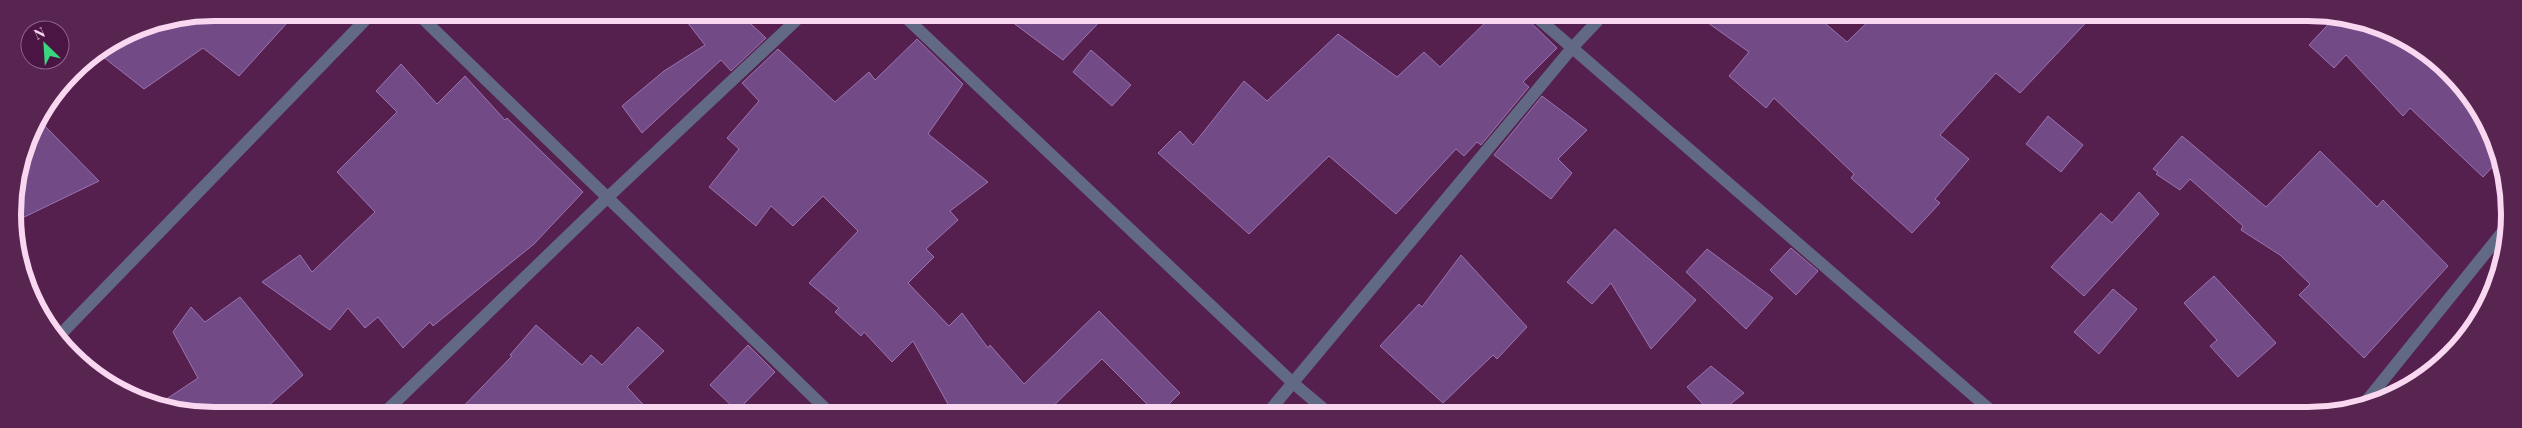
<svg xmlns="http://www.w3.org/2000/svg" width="2522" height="428" font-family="'Playfair Display',serif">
<rect width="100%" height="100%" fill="#55204e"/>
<path fill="#724b86" stroke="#9b73b1" d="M214,12L296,13L239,76L203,48L144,89L102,56L119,40L137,28Z
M680,13H739L766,38L731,71L721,60L642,133L622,106L664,71L705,45Z
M1000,13H1108L1063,60Z
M1495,13H1521L1557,48L1523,82L1529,87L1481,145L1477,142L1464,156L1456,149L1396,214L1329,156L1249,234L1158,153L1180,131L1193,145L1244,81L1267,101L1338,34L1397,77L1424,52L1440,67Z
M1694,13H1813L1847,42L1877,13H2095L2020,93L1996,73L1940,135L1969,159L1935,199L1940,203L1912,233L1851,178L1854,174L1774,98L1766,108L1729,76L1749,52Z
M2335,17L2397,33L2449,73L2445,76L2470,100L2499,150L2500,159L2483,177L2410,108L2403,116L2346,55L2334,68L2309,45Z
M917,39L963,84L928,134L988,182L950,211L958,220L926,249L934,257L908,283L949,326L962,313L988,348L990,345L1024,384L1099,311L1180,393L1158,415L1102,359L1048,411L1051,415H959L949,406L913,341L892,362L864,332L861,336L835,312L839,308L809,283L858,231L823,196L793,226L771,206L756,226L709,187L739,149L727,138L759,101L742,83L778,49L835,102L869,72L875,80Z
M1091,50L1131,85L1112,106L1073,72Z
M401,64L437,104L465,76L505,120L507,118L583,192L534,244L433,326L430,322L403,348L378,317L365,328L348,308L330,330L262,282L300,255L312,272L375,212L337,172L397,112L376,91Z
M1542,96L1587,130L1558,159L1572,173L1551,199L1494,155Z
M2048,116L2083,145L2061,172L2026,144Z
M39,120L99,181L16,221L13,201L28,137Z
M2182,136L2266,207L2320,151L2377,207L2383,200L2448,266L2364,358L2299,295L2310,284L2280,255L2241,230L2243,226L2190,179L2180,190L2156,174L2158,172L2153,169Z
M2139,192L2159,214L2084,296L2051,267L2101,213L2112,223Z
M1615,229L1696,300L1651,349L1611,283L1592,304L1567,282Z
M1791,248L1818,271L1796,295L1770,270Z
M1707,249L1773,298L1746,329L1686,272Z
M1461,255L1527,327L1497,359L1493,355L1443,403L1380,346L1419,304L1422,307Z
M2214,276L2276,343L2238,377L2210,346L2217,340L2184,303Z
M2113,289L2137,309L2099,354L2074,332Z
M240,297L303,375L258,415H201L159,404L198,378L173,332L191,307L205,322Z
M536,325L582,365L591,355L602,365L638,327L664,351L627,387L653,415H455L512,356L510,355Z
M748,345L775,372L737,411L710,385Z
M1711,366L1744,393L1717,415H1713L1687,387Z"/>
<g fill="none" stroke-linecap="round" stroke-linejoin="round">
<path stroke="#626985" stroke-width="12" d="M417,13L832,415
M901,13L1293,383L1331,415
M1532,13L1996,415
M57,338L372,13
M382,415L607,198L804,13
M1266,415L1572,48L1605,13"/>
<path stroke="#626985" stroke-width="12" d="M2364,404L2509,224"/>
</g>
<path d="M0 0H2522V428H0ZM214 21H2308A193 193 0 0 1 2501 214V214A193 193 0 0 1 2308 407H214A193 193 0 0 1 21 214V214A193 193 0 0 1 214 21Z" fill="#582551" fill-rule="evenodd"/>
<path fill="none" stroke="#f9d7f1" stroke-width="6" d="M214 21H2308A193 193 0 0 1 2501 214V214A193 193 0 0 1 2308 407H214A193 193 0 0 1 21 214V214A193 193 0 0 1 214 21Z"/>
<g transform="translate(45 45) rotate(335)"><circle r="24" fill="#4a1543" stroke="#906389"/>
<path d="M0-4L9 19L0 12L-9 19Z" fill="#3bd77e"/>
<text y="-8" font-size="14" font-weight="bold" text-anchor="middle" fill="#f9d7f1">N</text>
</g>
</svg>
